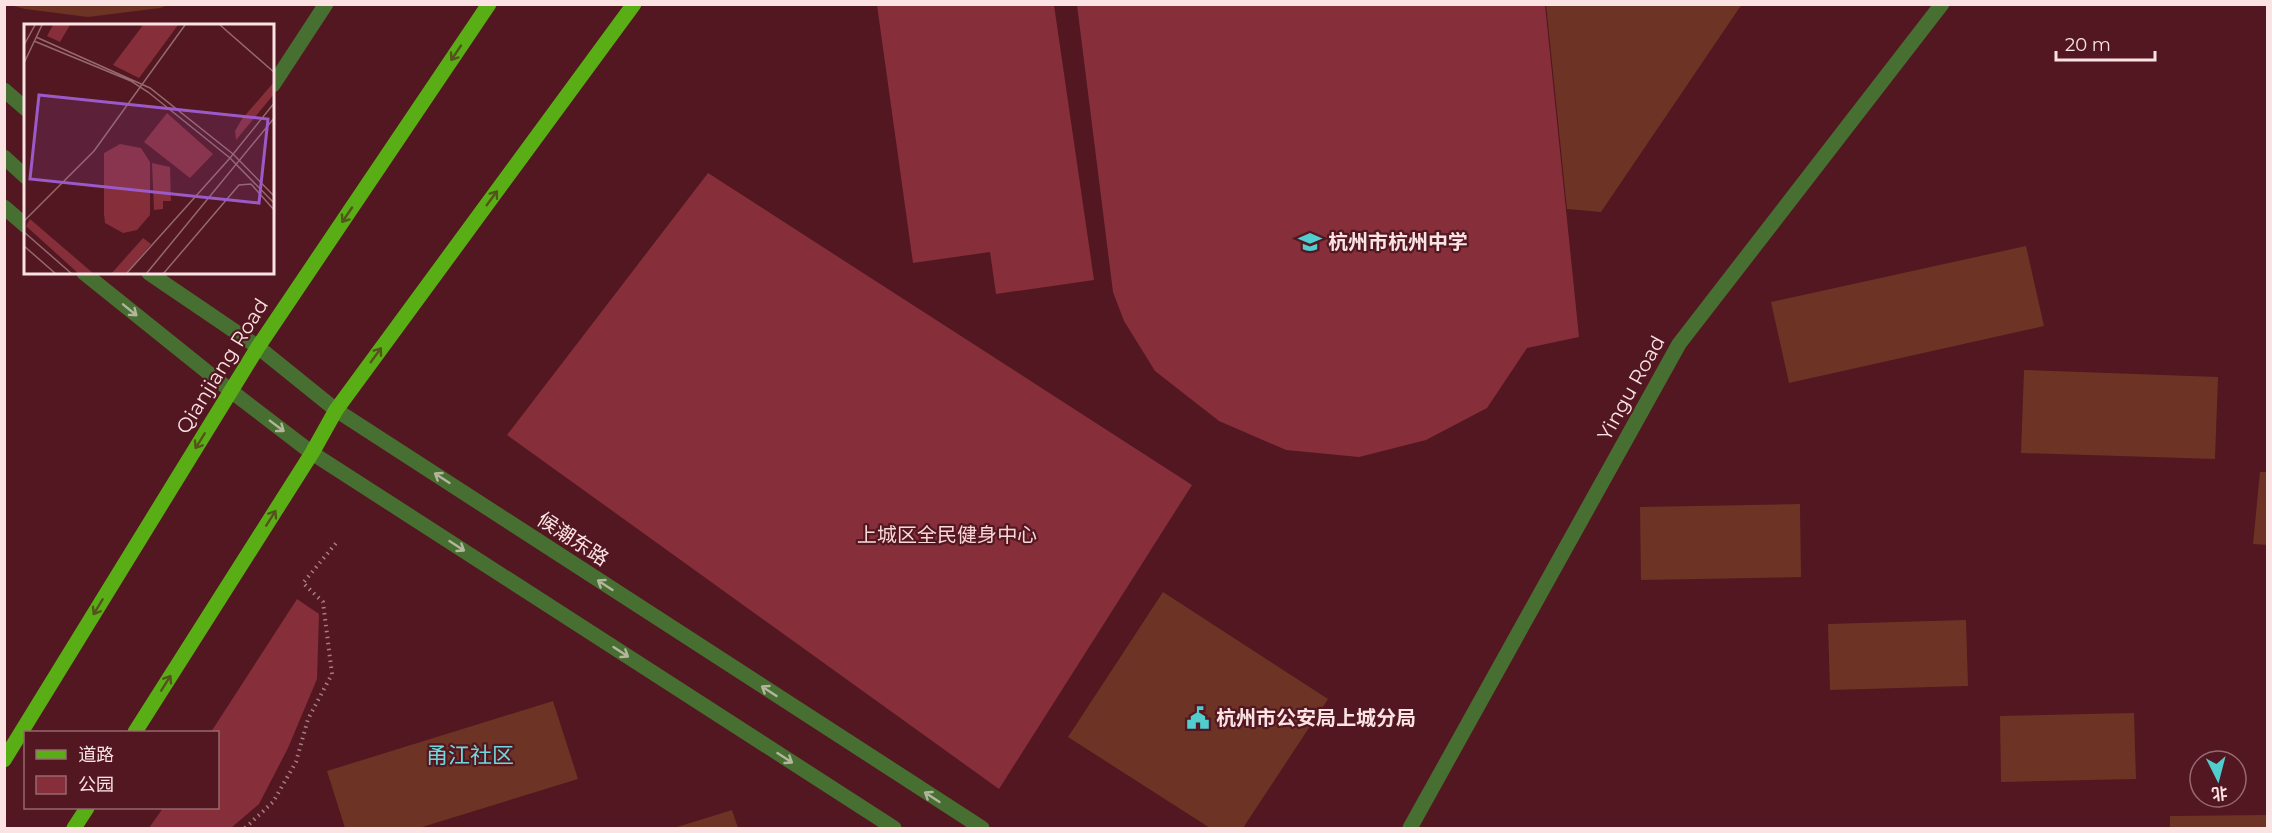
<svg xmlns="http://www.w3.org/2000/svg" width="2272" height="833" font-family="Montserrat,'Noto Sans SC',sans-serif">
<rect width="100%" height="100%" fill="#521720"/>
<path fill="#862f3b" d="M877,5H1054L1094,280L996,294L990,252L913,263Z
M1077,5H1545L1579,337L1527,348L1487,408L1426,440L1359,457L1286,450L1219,421L1155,371L1124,321L1113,292Z
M708,173L1192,485L999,789L507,435Z
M297,599L319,614L317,679L288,748L259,804L231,828H149L163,808H218V732H211Z"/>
<path fill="#6d3324" d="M6,4H169V5L160,8L88,17L25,9Z
M1546,4H1742L1601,212L1567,209Z
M2026,246L2044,326L1789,383L1771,302Z
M2024,370L2218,377L2215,459L2021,453Z
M2260,472H2268V545L2253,544Z
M1800,504L1801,577L1641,580L1640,507Z
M1163,592L1328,699L1243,828H1210L1068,737Z
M1966,620L1968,686L1830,690L1828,624Z
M553,701L578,779L419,828H345L327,771Z
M2134,713L2136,779L2001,782L2000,716Z
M732,810L738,828H674Z
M2268,815V828H2170V816Z"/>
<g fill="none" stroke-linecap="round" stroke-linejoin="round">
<path stroke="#a77d82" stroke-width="4" stroke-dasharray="1.5 4.5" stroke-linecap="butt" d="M245,828L273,802L296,762L308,719L332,674L323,602L303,583L337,542"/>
<path stroke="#486f32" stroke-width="15" d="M273,85L326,4
M4,90L26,109
M4,157L26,177
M4,207L26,226
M84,273L231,391L312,453L894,828
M149,273L258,347L336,410L982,828
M1410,828L1679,344L1942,4"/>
<path stroke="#5aae15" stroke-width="15" d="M135,732L312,453L336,410L634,4
M4,760L258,347L489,4
M74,828L87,808"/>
</g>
<defs><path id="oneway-shaft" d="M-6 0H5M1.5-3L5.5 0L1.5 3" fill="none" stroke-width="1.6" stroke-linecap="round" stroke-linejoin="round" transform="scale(1.5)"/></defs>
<g stroke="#55531c">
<use href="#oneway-shaft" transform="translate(456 53) rotate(124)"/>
<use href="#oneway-shaft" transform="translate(492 198) rotate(-54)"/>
<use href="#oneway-shaft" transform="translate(347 215) rotate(124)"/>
<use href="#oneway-shaft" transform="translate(376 355) rotate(-54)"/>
<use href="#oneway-shaft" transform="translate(200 441) rotate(122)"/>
<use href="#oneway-shaft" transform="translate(271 518) rotate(-58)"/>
<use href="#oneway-shaft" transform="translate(98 607) rotate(121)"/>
<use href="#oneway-shaft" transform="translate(166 683) rotate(-58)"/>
</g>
<g stroke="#b3b59d">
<use href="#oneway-shaft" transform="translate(130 310) rotate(39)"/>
<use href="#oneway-shaft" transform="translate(277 426) rotate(37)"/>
<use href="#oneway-shaft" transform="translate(442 478) rotate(-147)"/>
<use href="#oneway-shaft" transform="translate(457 546) rotate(33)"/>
<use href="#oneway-shaft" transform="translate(605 585) rotate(-147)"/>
<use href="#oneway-shaft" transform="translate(621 652) rotate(33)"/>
<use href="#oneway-shaft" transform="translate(769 691) rotate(-147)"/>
<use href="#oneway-shaft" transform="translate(785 758) rotate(33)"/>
<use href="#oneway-shaft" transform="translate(932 797) rotate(-147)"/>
</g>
<defs>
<g id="school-bare" transform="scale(1.8)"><path d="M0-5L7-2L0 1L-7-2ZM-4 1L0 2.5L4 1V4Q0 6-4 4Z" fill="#52cdcd" stroke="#521720" stroke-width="2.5" paint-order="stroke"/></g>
<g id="civic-bare" transform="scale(1.8)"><path d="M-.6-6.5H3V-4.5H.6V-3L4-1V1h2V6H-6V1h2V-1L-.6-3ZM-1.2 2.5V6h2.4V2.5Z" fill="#52cdcd" stroke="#521720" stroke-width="2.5" paint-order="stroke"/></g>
</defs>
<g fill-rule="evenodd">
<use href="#school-bare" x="1310" y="242"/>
<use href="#civic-bare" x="1198" y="718"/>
</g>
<g text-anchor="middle" stroke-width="4.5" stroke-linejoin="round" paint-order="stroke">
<g font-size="20" font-weight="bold" fill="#fbe3e4" stroke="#521720" text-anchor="start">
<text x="1328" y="249">杭州市杭州中学</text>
<text x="1216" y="725">杭州市公安局上城分局</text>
</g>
<g font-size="20" fill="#fbe3e4" stroke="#521720">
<text transform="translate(222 366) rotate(-58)" y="7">Qianjiang Road</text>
<text transform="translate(1631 388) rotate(-61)" y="7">Yingu Road</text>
<text transform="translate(573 539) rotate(33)" y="7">候潮东路</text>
</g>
<g font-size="20" fill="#f9d6d7" stroke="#521720">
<text x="947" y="542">上城区全民健身中心</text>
</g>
<g font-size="22" fill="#6dd9da" stroke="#521720">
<text x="470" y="763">甬江社区</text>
</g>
</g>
<g transform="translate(24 24)">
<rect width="250" height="250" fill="#521720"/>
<path d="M29,1H46L36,18L23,12ZM119,1H154L115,54L89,41ZM250,58V70L212,116L211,107L218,95ZM143,89L189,130L166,154L120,118ZM96,120L117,124L126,138V191L113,206L99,209L81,199L80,190V129ZM128,139L146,143L147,177H139V185L130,186ZM6,195L70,250H55L2,202ZM119,214L127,220L102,250H87Z" fill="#862f3b"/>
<path fill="none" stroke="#96696e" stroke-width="1.5" d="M196,1L251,49M12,13L126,64L209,130L251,173M10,17L107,57L124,68L206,134L251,180M0,21L11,1M0,39L18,1M0,197L70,127L161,1M0,208L48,250M0,222L32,250M102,250L206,134L251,78M122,250L251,93M139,250L215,161L227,160L251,187"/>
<path fill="#9b5ac8" fill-opacity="0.15" stroke="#9b5ac8" stroke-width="3" d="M15,71L244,95L235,179L6,155Z"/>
<rect width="250" height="250" fill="none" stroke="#fbe3e4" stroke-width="3"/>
</g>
<rect width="2272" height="833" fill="none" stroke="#fbe3e4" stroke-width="12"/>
<rect x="24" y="731" width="195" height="78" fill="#521720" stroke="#96696e" stroke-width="1.5"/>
<rect x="36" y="750" width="30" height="9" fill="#5aae15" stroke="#96696e" stroke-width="1.5"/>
<text x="78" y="761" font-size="18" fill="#fbe3e4">道路</text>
<rect x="36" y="776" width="30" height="18" fill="#862f3b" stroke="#96696e" stroke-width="1.5"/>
<text x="78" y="791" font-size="18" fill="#fbe3e4">公园</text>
<g transform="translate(2218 779) rotate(174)"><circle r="28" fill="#521720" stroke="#96696e" stroke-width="1.5"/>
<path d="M0-4.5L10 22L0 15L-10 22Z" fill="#52cdcd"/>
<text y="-9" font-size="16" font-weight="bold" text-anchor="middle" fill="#fbe3e4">北</text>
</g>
<path d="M2056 51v9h99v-9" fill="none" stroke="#fbe3e4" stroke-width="3"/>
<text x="2065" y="51" font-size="18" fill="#fbe3e4" stroke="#521720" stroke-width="4.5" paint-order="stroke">20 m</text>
</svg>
